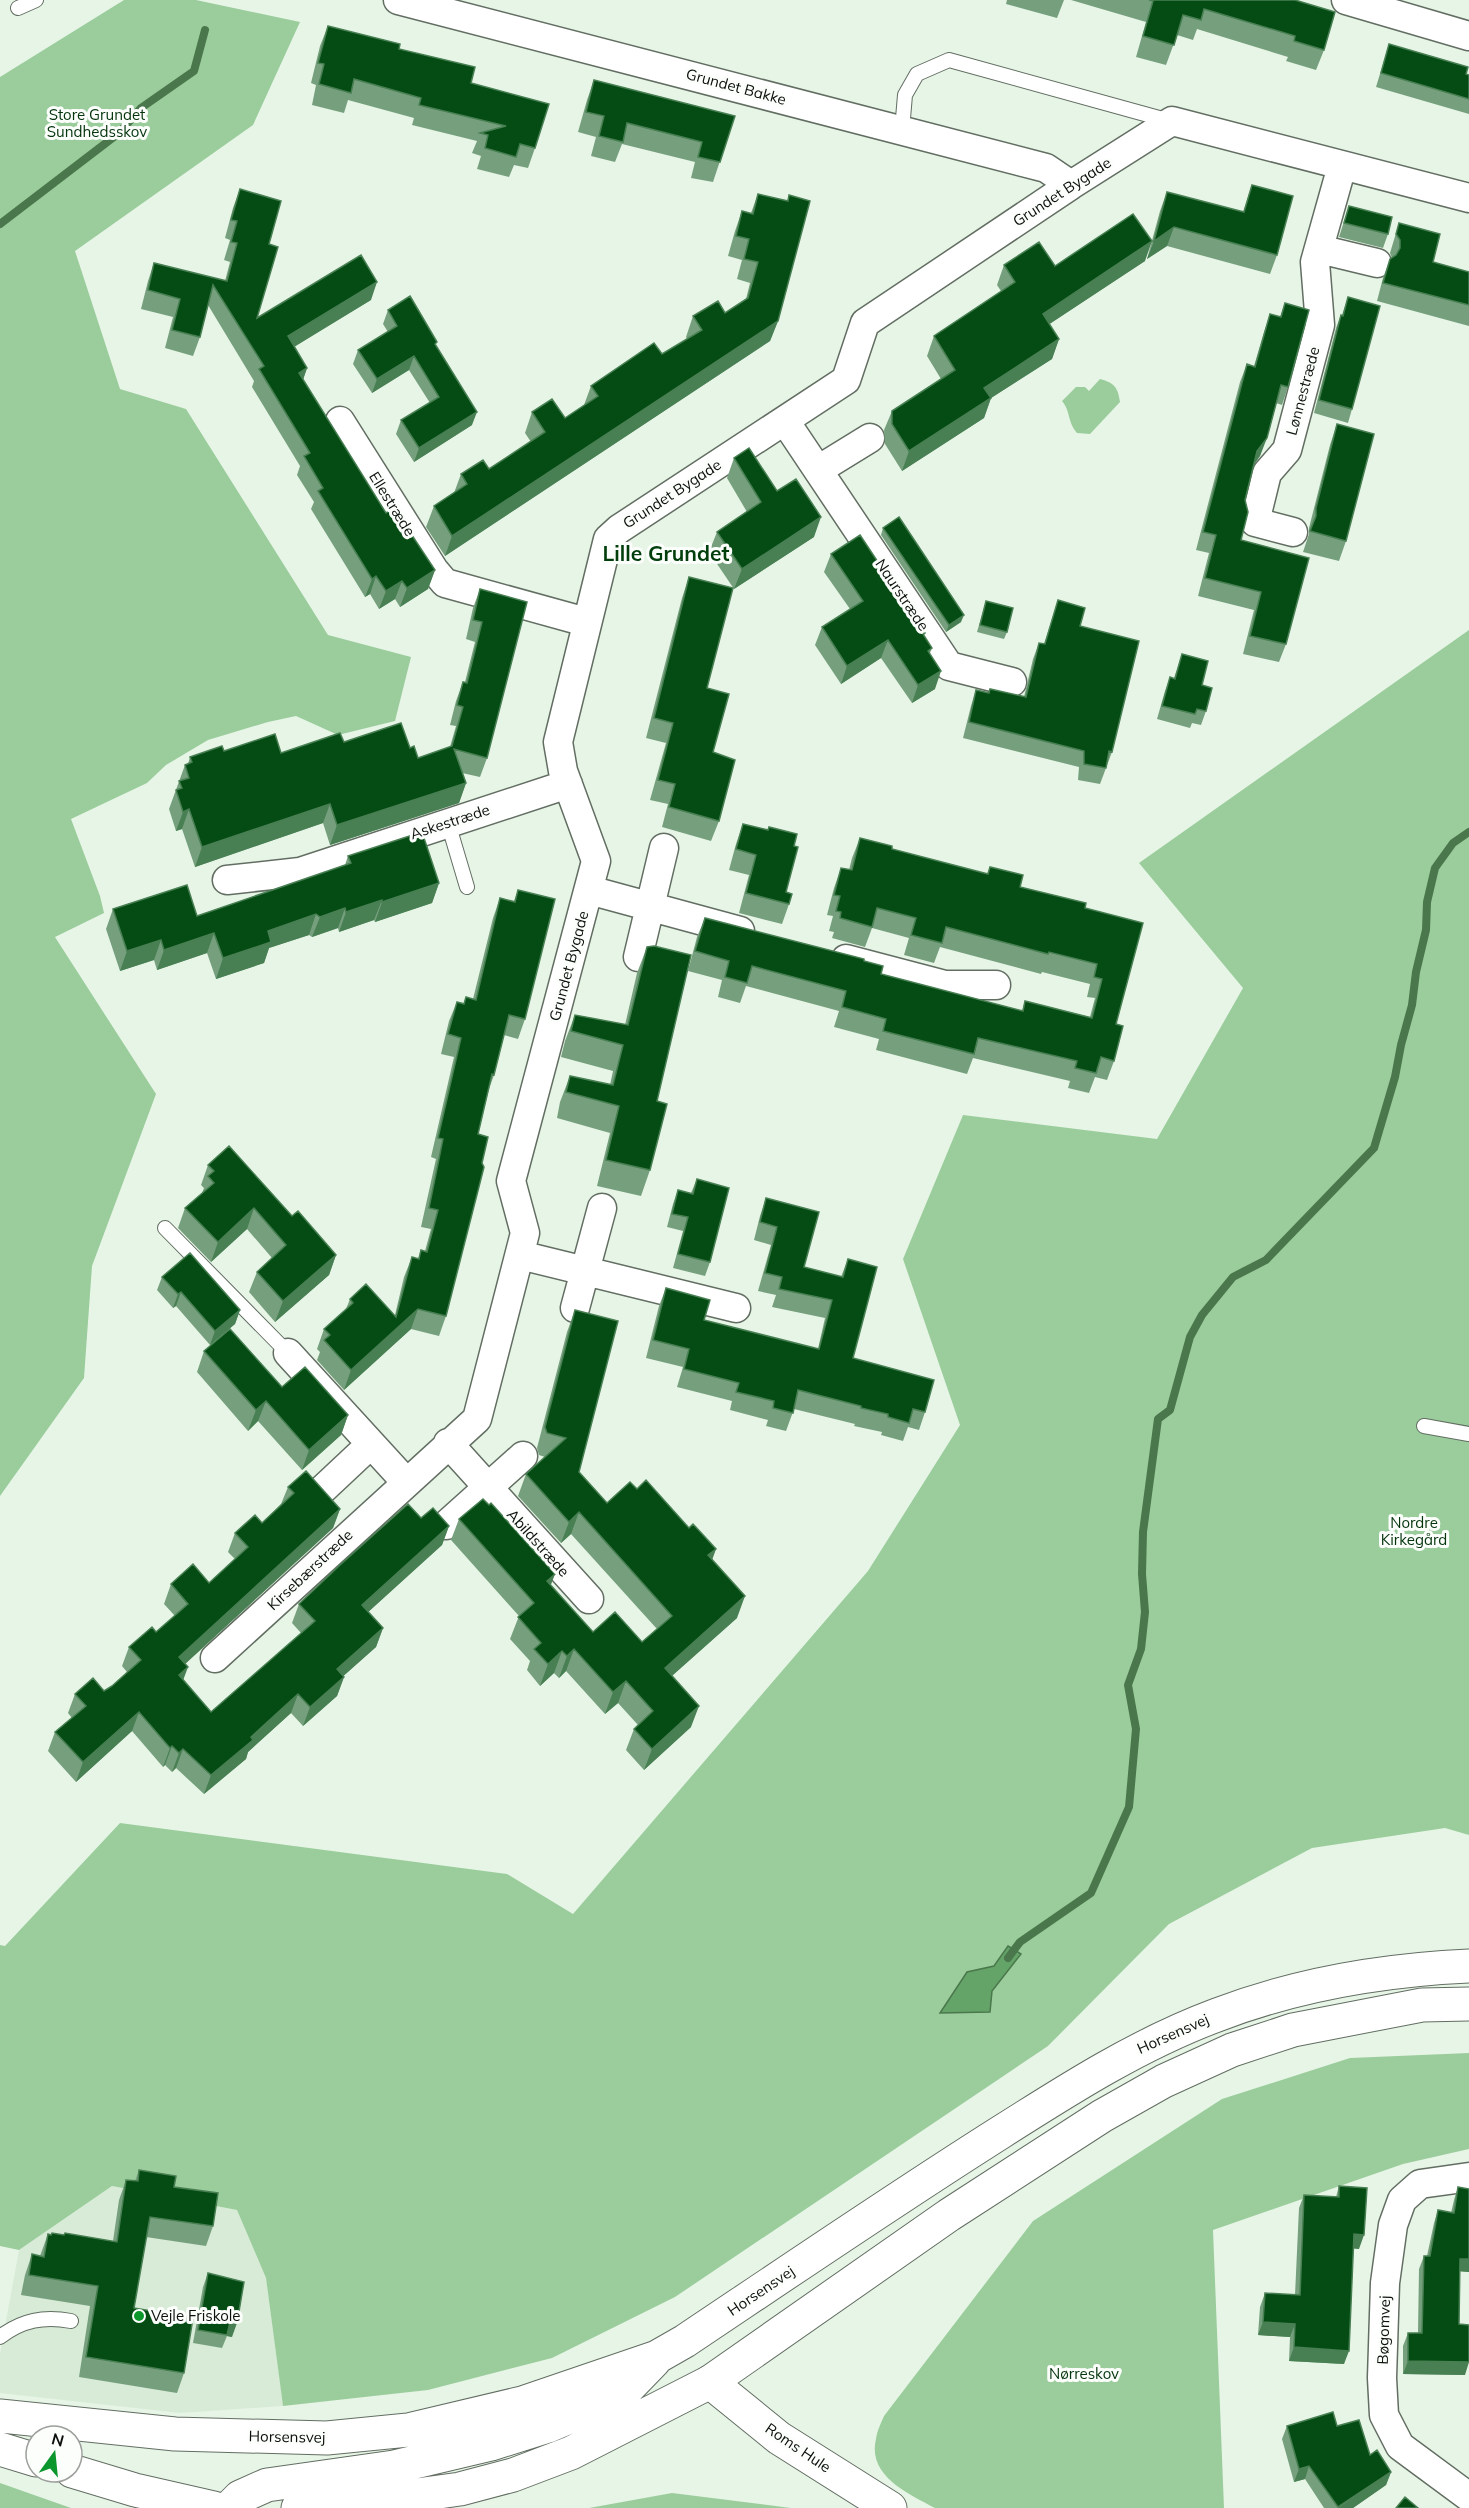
<svg xmlns="http://www.w3.org/2000/svg" width="1469" height="2508" font-family="Mulish,sans-serif">
<rect width="100%" height="100%" fill="#e7f5e7"/>
<path fill="#d7ebd7" d="M112,2186L237,2210L266,2278L283,2406L180,2413L0,2393V2354L19,2250Z"/>
<path fill="#9bcd9c" d="M124,0H196L300,22L253,125L75,251L120,389L186,409L328,635L411,657L395,721L338,735L296,716L268,722L208,740L166,765L147,783L71,819L100,896L104,913L55,937L156,1094L92,1266L84,1378L0,1496V77Z
M1100,379C1115,383 1118,388 1120,402L1090,434L1077,433C1067,421 1071,412 1062,401L1076,387H1085L1089,391Z
M1469,630V1835L1445,1828L1312,1848L1169,1924L1048,2046L675,2297L552,2358L428,2390L283,2406L266,2278L237,2210L112,2186L19,2250L0,2246V1945L5,1946L120,1823L507,1874L573,1914L868,1571L960,1425L903,1259L963,1115L1157,1139L1243,988L1139,863Z
M1469,2053V2149L1403,2164L1213,2230L1224,2508H935C909,2494 867,2476 876,2439C877,2431 881,2423 884,2416L1033,2221L1222,2099L1350,2058Z
M0,2483L71,2508H0Z
M672,2493L791,2508H589Z"/>
<path fill="#65a468" stroke="#4a784c" stroke-width="1.5" d="M1008,1946L1021,1954L992,1991L990,2012L940,2013L967,1972L994,1966Z"/>
<g fill="none" stroke-linecap="round" stroke-linejoin="round">
<path stroke="#4a784c" stroke-width="8" d="M0,224L119,133L141,108L194,71L205,30
M1008,1958L1020,1942L1091,1893L1129,1807L1136,1729L1128,1685L1141,1649L1145,1612L1142,1574L1143,1532L1158,1419L1170,1410L1190,1337L1202,1315L1233,1277L1266,1260L1374,1148L1395,1077L1401,1045L1412,1005L1416,972L1426,930L1427,902L1435,868L1453,843L1469,832"/>
<g stroke="#626e62" stroke-width="16">
<path id="service" d="M18,8L36,0
M902,130L905,95L917,74L949,60L1170,121
M448,823L467,887
M165,1228L288,1353
M1424,1426L1469,1434
M0,2337C22,2320 44,2316 71,2321"/>
</g>
<g stroke="#626e62" stroke-width="31">
<path id="minor" d="M398,0L1046,168L1071,185
M1346,0L1469,36
M1319,249L1377,263
M340,421L434,570L445,583L586,622
M785,421L949,666L1012,682
M818,470L870,438
M1293,532L1255,522L1267,473L1287,450L1320,325L1315,262L1342,166
M227,880L300,872L568,784
M589,890L740,931
M638,957L664,848
M846,959L945,985H996
M520,1255L736,1308
M575,1308L602,1208
M288,1353L406,1482
M448,1443L589,1599
M323,1489L371,1444
M446,1525L523,1456
M215,1658L477,1419L525,1233L511,1181L596,861L563,771L558,742L608,539L619,529L846,380L865,323L1071,185L1172,121L1469,198
M1469,2177L1420,2184L1402,2200L1393,2225L1385,2283L1382,2378L1384,2415L1400,2446L1469,2497"/>
</g>
<g stroke="#626e62" stroke-width="35">
<path id="tertiary" d="M710,2382L779,2438L890,2508"/>
</g>
<g stroke="#626e62" stroke-width="35">
<path id="secondary" d="M0,2416L175,2434L327,2438L408,2430L522,2403L657,2357L685,2341C785,2274 885,2206 987,2141C1061,2094 1134,2046 1217,2015C1298,1984 1382,1970 1469,1966
M0,2449L36,2460
M72,2471L135,2490L214,2508
M229,2508L240,2497L267,2485L394,2467L491,2444L548,2426L621,2395L654,2361
M298,2508L381,2500L460,2489L513,2475L571,2453L710,2382L949,2215L1102,2116L1164,2081L1232,2050L1293,2030L1422,2005L1469,2004"/>
</g>
<use href="#service" stroke="#fff" stroke-width="14"/>
<use href="#minor" stroke="#fff" stroke-width="28"/>
<use href="#tertiary" stroke="#fff" stroke-width="33"/>
<use href="#secondary" stroke="#fff" stroke-width="33"/>
</g>
<path fill="#76a07d" d="M1007,0H1064L1057,18L1006,4Z
M1071,0H1295L1324,50L1316,70L1286,61L1288,57L1197,29L1193,40L1177,35L1166,65L1136,57L1146,22Z
M328,26L399,49L471,83L535,148L528,168L514,165L509,177L477,169L481,156L472,153L477,141L412,125L414,118L348,100L344,113L312,105L316,85L311,83L320,46Z
M1389,44L1469,75V114L1376,87Z
M594,80L735,116L713,182L691,178L695,162L622,144L615,162L591,156L596,137L578,132L587,100Z
M1252,185L1277,255L1270,274L1167,246L1147,259L1160,211L1167,192L1243,212Z
M240,189L269,244L257,318L371,300L294,346L307,368L303,379L386,513L435,570L428,589L400,607L395,599L379,609L370,594L365,597L311,509L314,502L297,475L300,466L252,387L254,381L208,305L200,337L193,356L165,348L173,317L141,309L148,281L154,263L225,281L230,262L224,260L230,240L225,238L233,208Z
M758,194L787,201L789,195L778,321L770,341L445,556L426,527L434,506L454,493L461,474L489,469L531,442L525,433L532,412L565,418L584,405L591,386L662,354L687,339L686,337L693,316L725,313L746,299L750,283L737,279L742,260L728,256L735,231L742,211L751,213Z
M1349,206L1388,234L1383,248L1339,237Z
M1399,223L1433,262L1469,272V326L1377,301L1383,278L1390,259L1392,258L1390,253Z
M1145,261L1049,324L1059,339L1052,359L991,398L984,418L902,471L885,444L884,430L892,411L941,379L927,356L934,336L1001,291L997,285L1004,265L1055,266Z
M1348,297L1352,409L1348,423L1314,413L1336,328L1341,315H1342Z
M1285,303L1288,387L1282,405L1276,403L1260,456L1254,464L1245,500L1241,540L1286,644L1279,662L1243,654L1254,610L1198,596L1209,553L1196,550L1240,382L1247,364L1254,366L1264,332L1270,314L1280,317Z
M388,310L436,346L472,425L414,462L396,434L401,420L430,403L409,370L372,393L353,364L358,350L388,332L383,324Z
M1337,424L1346,541L1339,561L1303,552L1309,534V528L1330,445Z
M734,458L777,491L814,537L734,589L709,552L717,532L747,512L727,478Z
M883,528L961,622L946,632L881,535Z
M831,554L925,633L924,636L932,648L930,653L935,689L912,703L881,658L841,684L815,645L822,627L850,609L824,572Z
M689,577L707,688L713,752L719,821L711,841L662,827L668,804L650,800L666,743L646,738L682,598Z
M480,589L487,758L480,777L462,773L466,783L459,803L330,845L323,823L195,867L182,829L176,831L169,809L185,765L188,764L190,757L224,751L281,753L344,742L410,748L418,758L450,747L456,726L450,725L456,701L463,682H465L475,642L466,639L473,608Z
M1058,600L1080,626L1112,752L1100,784L1078,780L1079,767L963,738L971,706L976,690L989,693L1024,697L1033,659L1039,643L1044,644Z
M986,601L1007,632L1004,639L977,632Z
M1182,654L1202,685L1206,711L1201,725L1192,723L1190,728L1157,719L1165,691L1170,677L1174,678Z
M743,824L794,846L786,892L789,904L782,924L739,913L749,875L729,870L736,844Z
M860,838L892,849L987,874L990,867L1020,887L1085,908L1116,1024L1114,1061L1107,1080L1095,1077L1089,1093L1068,1088L1070,1081L973,1058L967,1074L876,1050L879,1039L834,1027L839,1011L746,986L740,1003L718,997L722,980L688,971L697,937L705,918L864,961L881,974L1022,1011L1025,1001L1090,1017L1095,998L1087,997L1090,984L1042,972L1041,974L940,947L934,963L904,955L909,938L872,928L865,947L832,938L834,932L829,931L833,916L827,915L834,888L841,868L849,870L852,858Z
M348,856L439,883L432,903L375,922L374,920L339,932L338,928L312,937L309,935L269,948L264,963L216,979L207,953L157,970L154,960L120,971L106,929L113,909L197,916L345,865Z
M518,890L525,1019L518,1039L504,1035L494,1075L489,1089L478,1134L446,1316L439,1336L411,1329L344,1390L317,1360L320,1352L317,1349L324,1329L346,1309L350,1299L395,1315L404,1277L412,1257L418,1259L421,1250L425,1251L431,1229L421,1227L436,1159L431,1157L454,1057L441,1054L449,1021L457,1002L464,1003L466,997L473,999L493,918L500,898L514,901Z
M647,947L657,1101L650,1170L641,1196L597,1186L610,1133L557,1118L560,1102L570,1076L610,1085L613,1071L561,1057L565,1041L575,1015L625,1025L637,973Z
M208,1165L292,1216L336,1255L329,1275L275,1322L249,1292L257,1272L272,1258L247,1229L211,1262L178,1228L185,1208L202,1193L204,1188L201,1185Z
M697,1179L710,1262L705,1276L673,1268L683,1231L667,1227L673,1204L678,1190L691,1193Z
M766,1198L804,1267L841,1277L848,1259L853,1358L925,1412L919,1430L908,1427L903,1441L881,1435L882,1432L854,1426L855,1424L794,1409L786,1431L766,1426L768,1420L730,1410L732,1401L677,1387L683,1367L646,1358L659,1306L666,1288L704,1320L818,1349L825,1318L772,1307L776,1295L758,1291L771,1245L754,1240L760,1216Z
M162,1277L240,1310L235,1324L210,1345L176,1306L173,1308L157,1290Z
M575,1310L579,1472L607,1503L637,1489L716,1549L712,1559L737,1618L672,1676L691,1727L644,1770L626,1750L634,1729L638,1725L618,1703L605,1714L566,1671L559,1678L554,1673L540,1686L527,1670L530,1661L510,1639L519,1616L451,1540L459,1519L555,1574L550,1585L593,1632L642,1642L657,1629L571,1534L561,1543L518,1496L526,1474L545,1457L539,1455L537,1448L567,1332Z
M204,1351L282,1387L348,1415L341,1435L302,1470L258,1421L248,1431L197,1372Z
M288,1487L340,1509L333,1528L185,1664L183,1679L211,1712L301,1633L292,1623L299,1604L421,1518L449,1526L442,1545L368,1612L383,1628L376,1647L343,1676L344,1677L337,1696L303,1726L291,1713L248,1752L246,1759L204,1794L176,1768L172,1772L165,1765L163,1767L132,1731L76,1782L48,1751L55,1732L72,1718L68,1713L75,1694L104,1691L112,1686L127,1672L122,1666L129,1647L156,1632L175,1616L164,1604L171,1584L209,1583L235,1559L228,1552L235,1533L262,1523L281,1504Z
M139,2170L174,2187L213,2226L206,2246L146,2237L134,2308L184,2373L177,2393L79,2377L90,2306L21,2295L25,2275L32,2254L40,2256L48,2234L113,2241L119,2200L126,2180L135,2181Z
M1339,2186L1359,2249L1353,2248L1344,2364L1289,2361L1290,2337L1258,2335L1260,2307L1265,2293L1295,2295L1299,2208L1304,2195L1336,2197Z
M1458,2187L1469,2272L1460,2271L1459,2324L1465,2375L1403,2374V2346L1408,2333H1418L1419,2269L1424,2256H1427L1434,2223L1438,2210L1451,2213L1454,2200Z
M208,2273L232,2337L227,2336L222,2348L193,2343L203,2287Z
M1287,2426H1337L1370,2455L1391,2472L1386,2485L1353,2508H1324L1305,2479L1294,2482L1282,2439Z"/>
<path fill="#487f53" d="M1174,227L1167,246L1147,259L1154,241Z
M1152,241L1145,261L1036,333L1043,314Z
M377,282L371,300L281,355L288,336Z
M778,321L770,341L445,556L452,536Z
M1059,339L1052,359L991,398L984,418L902,471L909,451L984,388Z
M414,356L409,370L372,393L377,379Z
M307,368L301,386L299,373Z
M477,412L472,425L414,462L419,448Z
M1267,438L1260,456L1251,469L1257,451Z
M821,517L814,537L734,589L742,569Z
M435,570L428,589L400,607L407,588Z
M376,576L370,594L365,597L372,579Z
M402,581L395,599L379,609L386,591Z
M964,615L961,622L946,632L949,625Z
M888,640L881,658L841,684L847,666Z
M941,671L935,689L912,703L918,685Z
M466,783L459,803L330,845L337,825Z
M330,804L323,823L195,867L202,847Z
M189,809L182,829L176,831L183,812Z
M439,883L432,903L375,922L382,902Z
M382,900L374,920L339,932L346,912Z
M345,908L338,928L312,937L320,917Z
M316,914L309,935L269,948L264,963L216,979L223,958L268,931Z
M214,933L207,953L157,970L164,950Z
M161,940L154,960L120,971L127,951Z
M254,1208L247,1229L211,1262L218,1242Z
M336,1255L329,1275L275,1322L283,1301Z
M181,1292L176,1306L173,1308L178,1294Z
M418,1309L411,1329L344,1390L351,1370Z
M240,1310L235,1324L210,1345L215,1331Z
M266,1401L258,1421L248,1431L256,1410Z
M348,1415L341,1435L302,1470L309,1450Z
M340,1509L333,1528L172,1676L179,1657Z
M579,1512L571,1534L561,1543L569,1522Z
M449,1526L442,1545L355,1624L362,1605Z
M716,1549L708,1571V1555Z
M555,1574L547,1595V1581Z
M745,1596L737,1618L657,1689L665,1668Z
M383,1628L376,1647L330,1688L337,1669Z
M574,1649L566,1671L559,1678L567,1656Z
M562,1651L554,1673L540,1686L548,1664Z
M188,1667L181,1686L179,1675Z
M344,1677L337,1696L303,1726L310,1707Z
M626,1681L618,1703L605,1714L613,1692Z
M298,1694L291,1713L248,1752L246,1759L204,1794L211,1775Z
M699,1706L691,1727L644,1770L652,1749Z
M139,1712L132,1731L76,1782L83,1762Z
M172,1746L165,1765L163,1767L170,1748Z
M183,1749L176,1768L172,1772L179,1753Z
M1354,2234L1364,2235L1359,2249L1349,2248Z
M1460,2259H1469V2272L1455,2271Z
M230,2322L237,2323L232,2337L227,2336Z
M1263,2322L1295,2324L1290,2337L1258,2335Z
M1294,2347L1349,2351L1344,2364L1289,2361Z
M1408,2361L1469,2362L1465,2375L1403,2374Z
M1309,2466L1305,2479L1294,2482L1299,2469Z
M1391,2472L1386,2485L1353,2508H1338Z"/>
<path fill="#044c13" stroke="#487f53" stroke-width="1.5" d="M1149,0H1295L1335,12L1324,50L1294,41L1295,36L1204,9L1201,20L1183,15L1174,45L1143,36L1153,1Z
M328,26L400,44L399,49L475,67L471,83L549,104L535,148L520,144L516,157L485,148L488,135L480,133L506,126L419,105L421,98L354,79L351,93L319,84L324,64L318,63Z
M1389,44L1468,67L1466,74L1469,75V99L1381,73Z
M594,80L735,116L720,162L698,157L702,142L627,123L623,142L599,136L604,116L586,112Z
M1252,185L1293,196L1277,255L1174,227L1154,241L1167,192L1244,212Z
M240,189L281,201L269,244L278,247L257,318L361,255L377,282L288,336L307,368L299,373L386,513L394,508L435,570L407,588L402,581L386,591L376,576L372,579L318,491L323,488L304,456L310,453L259,369L264,366L213,285L200,337L172,330L180,299L148,290L154,263L227,281L237,243L231,242L237,221L231,220Z
M758,194L788,201L789,195L810,201L778,321L452,536L434,506L467,484L461,474L483,460L489,469L545,432L532,412L552,399L565,418L598,396L591,386L654,343L662,354L702,330L693,316L718,301L725,313L748,298L758,262L744,259L749,239L736,236L742,211L753,214Z
M1349,206L1392,217L1388,234L1344,223Z
M1133,214L1152,241L1043,314L1059,339L984,388L991,398L909,451L892,424V411L955,370L934,336L1015,282L1004,265L1039,242L1055,266Z
M1399,223L1440,234L1433,262L1469,272V305L1383,283L1390,259L1396,255L1400,248V240L1396,234Z
M410,296L437,342L435,344L477,412L419,448L401,420L439,397L414,356L377,379L358,350L397,326L388,310Z
M1348,297L1380,306L1352,409L1319,400L1341,315L1343,316Z
M1285,303L1309,310L1288,387L1281,385L1267,438L1257,451L1245,500L1248,512L1241,540L1309,558L1286,644L1250,636L1261,592L1205,578L1216,535L1203,532L1247,364L1255,367L1270,314L1281,317Z
M1337,424L1374,434L1346,541L1310,531L1316,516V508Z
M749,448L777,491L796,479L821,517L742,569L717,532L761,502L734,458Z
M899,517L964,615L949,625L883,528Z
M860,535L925,633L923,634L932,648L928,651L941,671L918,685L888,640L847,666L822,627L863,601L831,554Z
M689,577L733,588L707,688L729,694L713,752L735,760L719,821L669,807L675,784L658,780L673,723L654,718Z
M480,589L527,602L487,758L454,749L466,783L337,825L330,804L202,847L189,809L183,812L176,790L182,788L179,781L189,778L185,765L192,762L190,757L222,746L224,751L275,734L281,753L340,733L344,742L401,723L410,748L414,746L418,758L452,746L463,707L457,705L463,682L467,683L482,622L473,620Z
M1058,600L1085,608L1080,626L1139,641L1112,752L1109,751L1106,768L1084,764V751L969,722L976,690L989,693L990,689L1026,697L1039,643L1045,644Z
M986,601L1013,608L1007,632L980,625Z
M1182,654L1208,661L1202,685L1212,688L1206,711L1197,709L1195,714L1162,706L1170,677L1175,679Z
M743,824L768,830L769,827L797,834L794,846L798,847L786,892L792,894L789,904L746,893L756,855L736,849Z
M422,832L439,883L382,902V900L346,912L345,908L320,917L316,914L268,931L271,942L223,958L214,933L164,950L161,940L127,951L113,909L187,885L197,916L351,863L348,856Z
M860,838L892,846V849L988,874L990,867L1023,875L1020,887L1086,903L1085,908L1143,923L1116,1024L1123,1026L1114,1061L1101,1057L1096,1073L1075,1068L1077,1061L978,1038L974,1054L883,1031L886,1019L842,1007L846,991L752,966L747,983L725,977L729,961L695,951L705,918L864,959V961L883,966L881,974L1023,1011L1025,1001L1092,1018L1102,979L1094,977L1097,964L1049,952L1048,954L946,927L942,943L911,935L916,918L877,908L872,927L840,918L841,912L836,911L840,896L834,895L841,868L852,870Z
M518,890L555,899L525,1019L509,1015L494,1075L492,1074L478,1134L488,1137L482,1163L484,1167L446,1316L418,1309L351,1370L324,1340L330,1335L324,1329L353,1303L350,1299L366,1284L396,1317L412,1257L419,1259L421,1250L427,1252L438,1210L429,1208L443,1139L438,1138L461,1038L448,1034L457,1002L464,1004L466,997L476,1000L500,898L515,902Z
M654,946L691,955L657,1101L667,1104L650,1170L606,1160L619,1106L566,1092L570,1076L613,1085L623,1045L571,1031L575,1015L628,1025L647,947Z
M229,1146L292,1216L298,1211L336,1255L283,1301L257,1272L286,1245L254,1208L218,1242L185,1208L214,1183L208,1176L214,1171L208,1165Z
M697,1179L729,1188L710,1262L678,1254L688,1217L672,1214L678,1190L693,1194Z
M766,1198L819,1212L804,1267L843,1277L848,1259L877,1267L853,1358L934,1380L925,1412L913,1409L909,1423L888,1417V1414L861,1408V1406L798,1390L793,1413L773,1408L774,1401L736,1392L739,1383L684,1369L689,1349L653,1340L666,1288L710,1300L704,1320L819,1349L832,1300L779,1289L782,1277L765,1273L777,1227L760,1222Z
M190,1253L240,1310L215,1331L181,1292L178,1294L162,1277Z
M575,1310L618,1321L579,1472L607,1503L630,1482L637,1489L646,1480L689,1528L693,1524L716,1549L708,1555L745,1596L665,1668L699,1706L652,1749L634,1729L653,1711L626,1681L613,1692L574,1649L567,1656L562,1651L548,1664L534,1649L541,1643L518,1617L534,1603L459,1519L483,1499L489,1505L491,1503L555,1574L547,1581L593,1632L615,1612L642,1642L672,1616L579,1512L569,1522L526,1474L566,1438L547,1433L545,1427Z
M230,1329L282,1387L305,1367L348,1415L309,1450L266,1401L256,1410L204,1351Z
M306,1471L340,1509L179,1657L188,1667L179,1675L211,1712L315,1621L299,1604L340,1565L408,1504L421,1518L433,1508L449,1526L362,1605L383,1628L337,1669L344,1677L310,1707L298,1694L251,1737L253,1740L211,1775L183,1749L179,1753L172,1746L170,1748L139,1712L83,1762L55,1732L86,1706L75,1694L93,1678L104,1691L112,1686L141,1660L129,1647L152,1627L156,1632L188,1604L171,1584L193,1564L209,1583L248,1547L235,1533L255,1515L262,1523L294,1493L288,1487Z
M139,2170L176,2176L174,2187L218,2193L213,2226L150,2217L134,2308L193,2318L184,2373L86,2357L98,2286L29,2275L32,2254L44,2257L48,2234L51,2235L52,2233L64,2235L65,2233L117,2242L126,2180L138,2181Z
M1339,2186L1367,2188L1364,2235L1354,2234L1349,2351L1294,2347L1295,2324L1263,2322L1265,2293L1300,2295L1304,2195L1339,2197Z
M1458,2187L1469,2189V2259H1460L1459,2324L1469,2325V2362L1408,2361V2333H1422L1424,2256H1430L1438,2210L1454,2213Z
M208,2273L244,2282L237,2323L230,2322L227,2335L198,2330Z
M1333,2412L1337,2426L1359,2420L1370,2455L1377,2450L1391,2472L1338,2507L1309,2466L1299,2469L1287,2426Z
M1405,2497L1418,2508H1396Z"/>
<circle fill="#0c972d" stroke="#fcfefc" stroke-width="2" cx="139" cy="2316" r="6"/>
<g text-anchor="middle" stroke-width="6" stroke-linejoin="round" paint-order="stroke">
<g font-size="15" fill="#0b100b" stroke="#fcfefc">
<text transform="translate(736 87) rotate(15)" y="5">Grundet Bakke</text>
<text transform="translate(1062 192) rotate(-33)" y="5">Grundet Bygade</text>
<text transform="translate(1303 391) rotate(-75)" y="5">Lønnestræde</text>
<text transform="translate(672 494) rotate(-33)" y="5">Grundet Bygade</text>
<text transform="translate(392 504) rotate(58)" y="5">Ellestræde</text>
<text transform="translate(902 595) rotate(56)" y="5">Naurstræde</text>
<text transform="translate(450 822) rotate(-18)" y="5">Askestræde</text>
<text transform="translate(569 966) rotate(-75)" y="5">Grundet Bygade</text>
<text transform="translate(538 1543) rotate(48)" y="5">Abildstræde</text>
<text transform="translate(310 1570) rotate(-43)" y="5">Kirsebærstræde</text>
<text transform="translate(1173 2034) rotate(-24)" y="5">Horsensvej</text>
<text transform="translate(761 2291) rotate(-34)" y="5">Horsensvej</text>
<text transform="translate(1384 2330) rotate(-88)" y="5">Bøgomvej</text>
<text transform="translate(287 2437) rotate(1)" y="5">Horsensvej</text>
<text transform="translate(798 2448) rotate(34)" y="5">Roms Hule</text>
</g>
<g font-size="15" fill="#04340c" stroke="#fcfefc">
<text x="97" y="120">Store Grundet<tspan x="97" dy="17">Sundhedsskov</tspan></text>
<text x="1414" y="1528">Nordre<tspan x="1414" dy="17">Kirkegård</tspan></text>
<text x="1084" y="2379">Nørreskov</text>
</g>
<g font-size="15" fill="#0b100b" stroke="#fcfefc" text-anchor="start">
<text x="151" y="2321">Vejle Friskole</text>
</g>
<g font-size="21" font-weight="bold" fill="#003e0b" stroke="#fcfefc">
<text x="666" y="561">Lille Grundet</text>
</g>
</g>
<g transform="translate(54 2454) rotate(15)"><circle r="28" fill="#fcfefc" stroke="#9c9f9c" stroke-width="1.5"/>
<path d="M0-4.5L10 22L0 15L-10 22Z" fill="#0c972d"/>
<text y="-9" font-size="16" font-weight="bold" text-anchor="middle" fill="#0b100b">N</text>
</g>
</svg>
